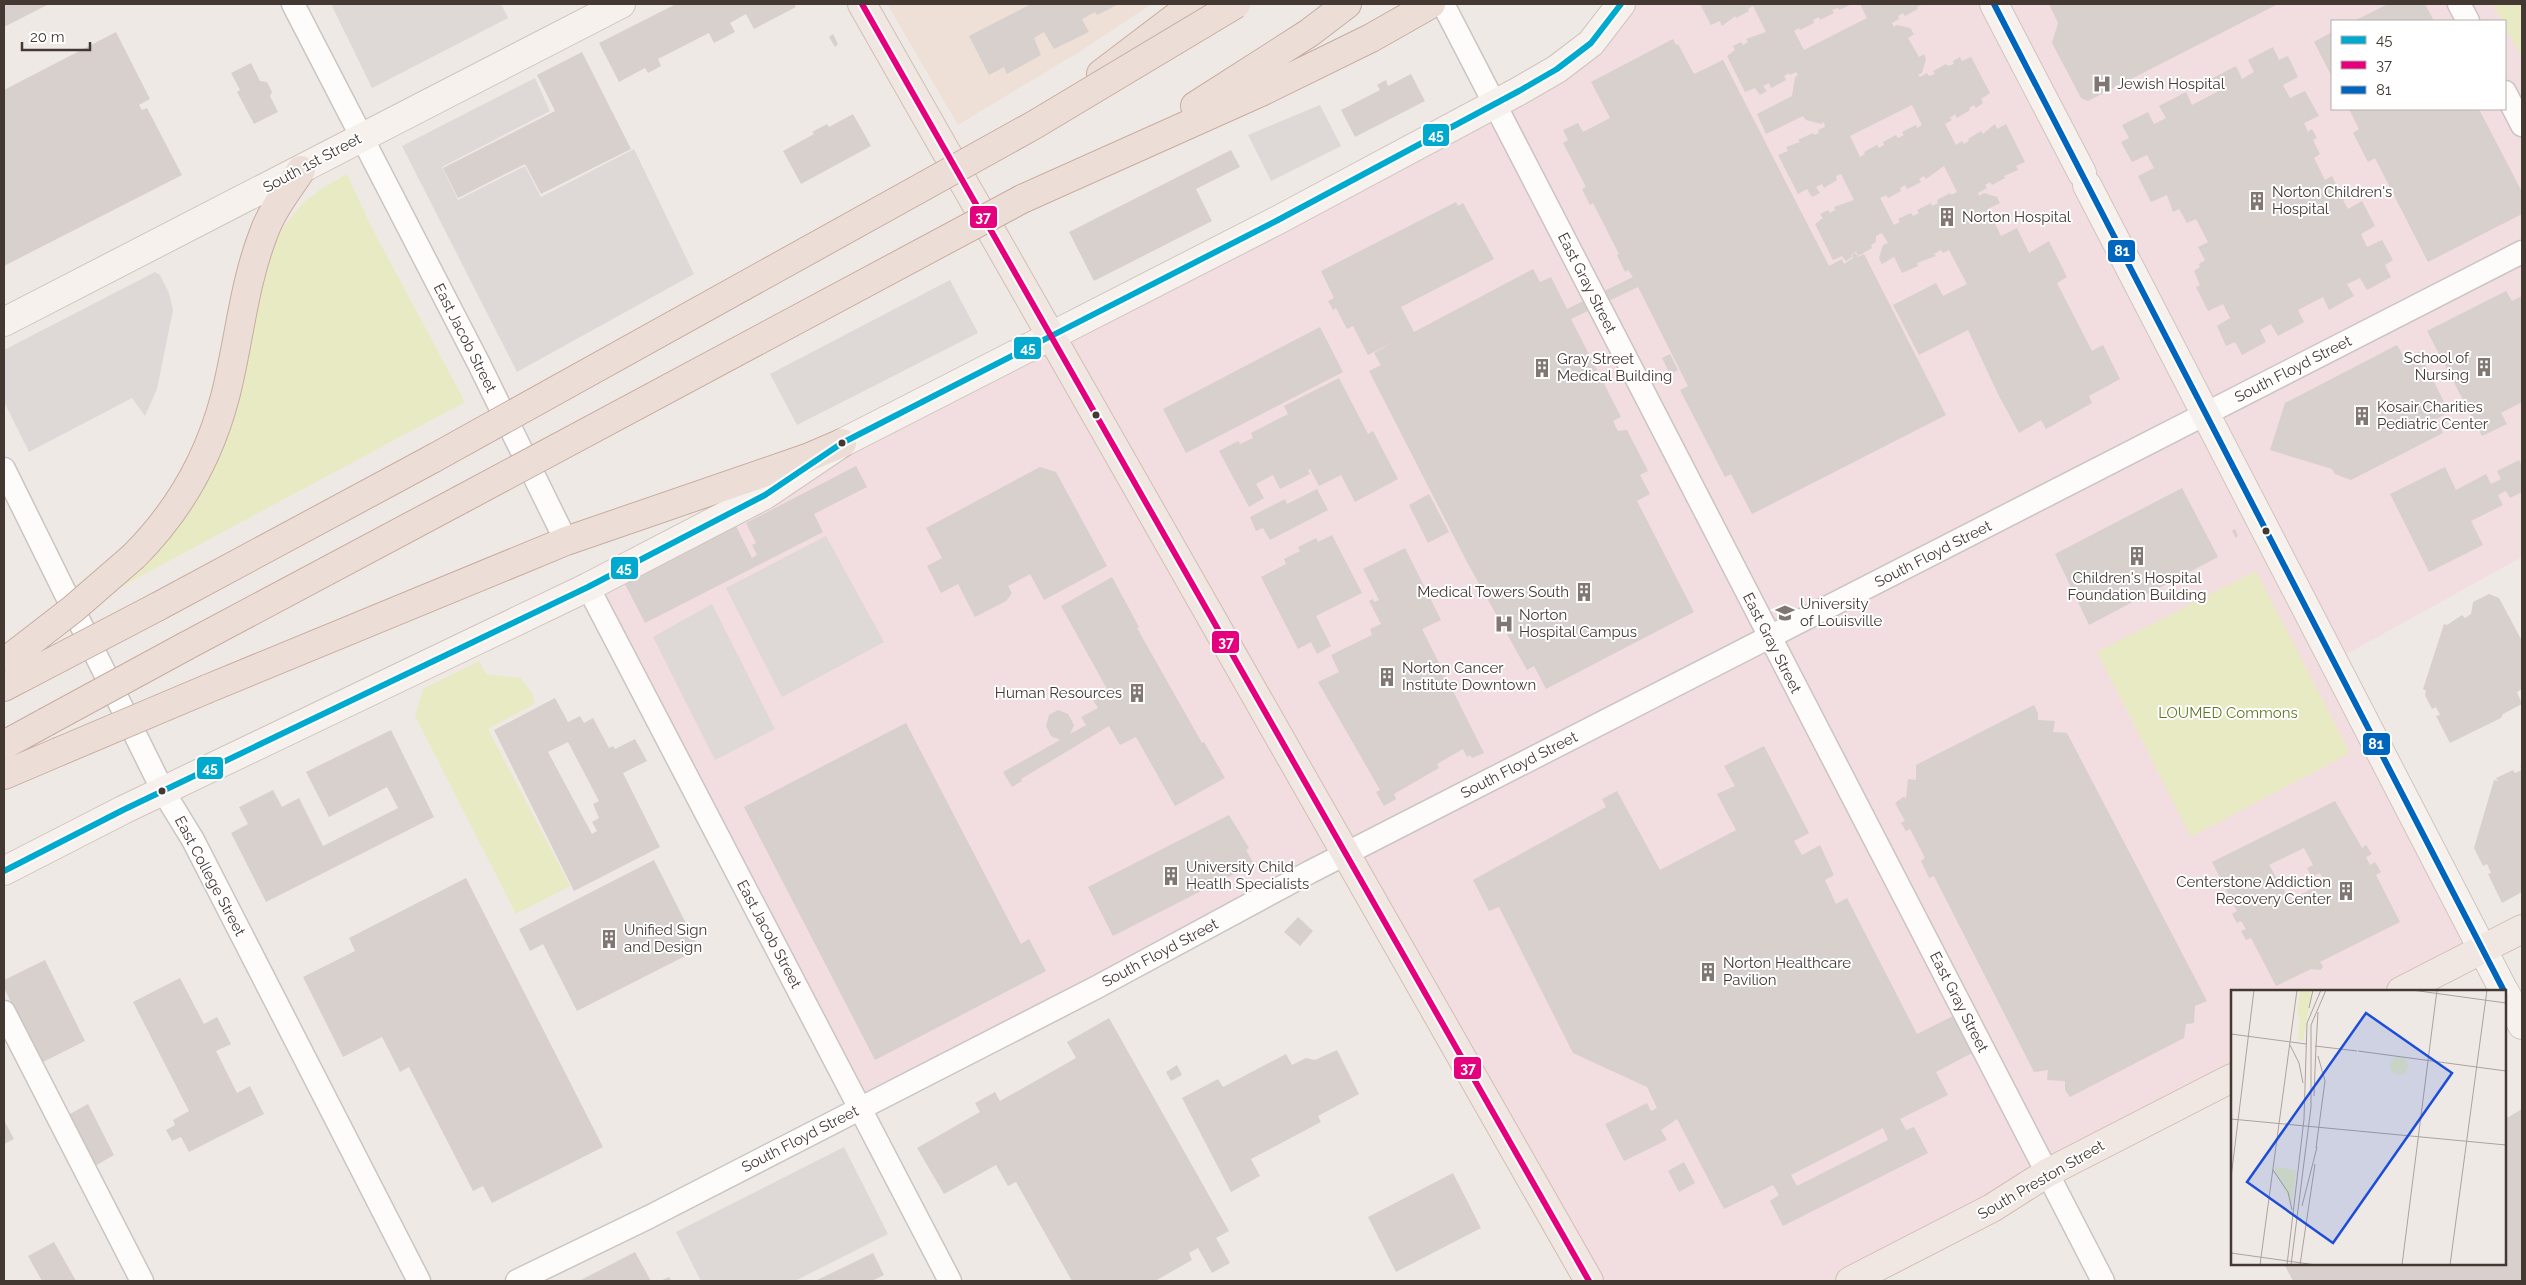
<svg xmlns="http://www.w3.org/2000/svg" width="2526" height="1285" font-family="Raleway,sans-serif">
<rect width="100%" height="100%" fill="#efe9e6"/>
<path fill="#eee0d7" d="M887,4H1152L1079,52L958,125Z"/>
<path fill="#f2dde0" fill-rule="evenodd" d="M1621,4H2522V557L2334,661L2483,949L2401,991H2232V1079L1847,1281H1589L1346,854L861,1108L588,587L1519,91ZM2332,21H2505V109H2332Z"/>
<path fill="#e8eac4" d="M2493,4H2522V59L2505,26V21H2502Z
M347,174L371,226L465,402L102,597C137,572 166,547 188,510L273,239L304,202L324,187Z
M2256,571L2350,753L2191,837L2097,652Z
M479,661L486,674L521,678L532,693L535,704L488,729L570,886L516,914L415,716L423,689Z"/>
<path fill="#ded8d6" d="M331,4H501L508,18L372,88Z
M535,78L550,111L442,167L458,200L525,166L541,197L634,149L694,274L517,372L402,146Z
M1320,105L1341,146L1271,181L1248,135Z
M155,272L160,275L169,293L173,310L157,389L145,416L132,398L29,452L4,402V350Z
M950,280L978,333L797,425L770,374Z
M826,536L884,642L782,697L726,588Z
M712,604L775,729L715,760L653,637Z
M844,1147L888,1234L795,1281H701L676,1232Z"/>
<path fill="#d7d0cd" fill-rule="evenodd" d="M4,4H49L4,27Z
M676,4H794L796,7L754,29L746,14L730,23L735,32L714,43L709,33L658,59L661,66L648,73L645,68L619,82L599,43Z
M1031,4H1119L1097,15L1095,12L1082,19L1089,32L1054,49L1044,32L1034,38L1041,55L1007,74L1004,67L989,75L969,36Z
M1700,4H1852L1839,10L1838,8L1832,10L1834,13L1820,20L1819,17L1813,20L1814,23L1800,30L1799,28L1794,31L1804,50L1867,18L1860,4H1923L1917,7L1918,9L1905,16L1903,13L1898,16L1899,19L1892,23L1894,27L1897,25L1910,28L1914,34L1908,38L1919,57L1924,54L1926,59L1922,73L1918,75L1920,77L1927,73L1929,76L1935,74L1933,71L1946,64L1948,66L1954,64L1953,61L1960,57L1962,61L1971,57L1990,93L1981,99L1983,103L1976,108L1974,105L1969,108L1970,110L1957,118L1955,114L1950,118L1952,120L1945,124L1956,145L1962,141L1964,144L1969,141L1968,139L1981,131L1983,134L1995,124L1997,129L2006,124L2025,162L2016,166L2018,170L2004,176L2005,178L1992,185L1990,182L1985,185L1987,188L1978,193L1979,196L1984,193L1997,197L2000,203L1988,209L2001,236L2017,228L2029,253L2049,241L2067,277L2057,283L2092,351L2103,345L2120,379L2089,396L2092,403L2046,429L2041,420L2019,433L1998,394L1968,330L1919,355L1893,305L1936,283L1943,296L1967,284L1949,250L1943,253L1941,250L1934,254L1936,256L1917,263L1918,266L1902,273L1894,257L1882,264L1879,258L1883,245L1888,243L1882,233L1876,236V242L1871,245L1872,248L1858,256L1856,252L1858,250L1851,255L1852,257L1846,261L1842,256L1833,260L1815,224L1823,218L1820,214L1828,210L1830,213L1835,210L1834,207L1854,200L1841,174L1836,176L1837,180L1824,188L1822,184L1816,187L1820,193L1812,197L1807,189L1798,194L1778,155L1788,151L1786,147L1800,142L1798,140L1813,133L1814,135L1819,133L1818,130L1825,127L1824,122L1821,124L1806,120L1803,116L1766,134L1757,114L1792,96L1795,77L1798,75L1796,72L1790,75L1789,73L1784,76L1786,80L1771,88L1769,83L1763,86L1767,91L1760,95L1755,88L1745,92L1727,56L1735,50L1733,46L1741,42L1743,45L1748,42L1746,39L1766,32L1753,6L1748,9L1749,11L1736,18L1735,16L1722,26L1720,21L1711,25ZM1912,105L1922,125L1917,128L1916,125L1902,132L1904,135L1898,138L1896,135L1883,142L1884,145L1879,148L1877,145L1864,152L1865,154L1860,157L1850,136ZM1944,166L1957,192L1951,195L1950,193L1937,200L1938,203L1932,206L1931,203L1917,210L1919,213L1913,216L1911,213L1898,219L1900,222L1894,225L1880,198L1886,195L1888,198L1901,191L1900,188L1905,185L1907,189L1921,182L1919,179L1924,176L1926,179Z
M2049,4H2278L2088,101L2081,98L2052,43L2058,23Z
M2388,4H2425L2434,21H2354Z
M116,32L150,99L139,105L142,110L147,108L182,175L4,266V90Z
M2332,32V77L2314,42Z
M833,34L838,44L835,47L829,37Z
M1673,39L1676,45L1678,44L1694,74L1723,60L1829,266L1842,259L1844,264L1853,258L1852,255L1855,253L1858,257L1864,254L1946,415L1752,514L1731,474L1725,477L1680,390L1688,386L1638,287L1571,319L1621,417L1613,421L1618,431L1627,430L1648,471L1640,475L1650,494L1637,501L1694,612L1546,689L1534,666L1527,670L1467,562L1369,371L1381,365L1374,353L1397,340L1368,355L1353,326L1347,329L1336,308L1333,310L1328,301L1334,298L1321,271L1456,202L1458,206L1463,203L1494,259L1401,307L1414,332L1533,269L1540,282L1551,277L1567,309L1633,277L1628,270L1625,272L1617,255L1619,254L1593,203L1590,205L1582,189L1586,187L1563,143L1568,140L1563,130L1578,123L1583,132L1610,118L1591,82Z
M2273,47L2279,60L2288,56L2298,77L2283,85L2290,98L2305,91L2319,116L2304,123L2308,132L2312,129L2317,138L2313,140L2320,154L2314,158L2325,180L2332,176L2339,190L2343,188L2347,198L2343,200L2348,209L2362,201L2375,226L2361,234L2367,247L2382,240L2393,260L2385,265L2391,277L2367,290L2360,278L2347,284L2354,296L2329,310L2323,297L2298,310L2304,322L2278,336L2271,324L2260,330L2266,342L2242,355L2235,342L2226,346L2217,326L2230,318L2223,304L2208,311L2196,287L2200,285L2194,271L2200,267L2199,264L2205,260L2198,247L2208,242L2196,219L2187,223L2179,209L2173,212L2167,195L2151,202L2138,176L2154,168L2147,155L2132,162L2121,142L2129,138L2122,125L2148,112L2154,124L2166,118L2159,106L2186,92L2192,105L2217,92L2211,79L2236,66L2242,79L2254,72L2248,60Z
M582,52L631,149L541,194L525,164L458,198L443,168L555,111L537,75Z
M251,63L260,81L267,82L272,92L270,96L278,112L254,124L237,92L240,90L231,73Z
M1411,74L1425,101L1355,137L1341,110L1380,90L1377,85L1386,80L1388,86Z
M2349,109H2479L2522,192V214L2428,262L2375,158L2368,162L2353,133L2359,129Z
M853,114L871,146L801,184L783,151L814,134L812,132L827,124L829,127Z
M1231,150L1240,167L1196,189L1212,221L1094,281L1069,232Z
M2506,291L2512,301L2522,296V402L2501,413L2507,424L2482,436L2427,331Z
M1320,327L1343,372L1186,453L1163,409Z
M2397,345L2405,359L2419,352L2449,412L2436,419L2443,433L2351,480L2335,474L2332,469L2270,450L2285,403Z
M1670,354L1678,370L1670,374L1662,358Z
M1339,378L1368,434L1373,431L1398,479L1355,502L1341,475L1319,486L1310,469L1308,470L1310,474L1280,489L1273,475L1256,484L1264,498L1249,507L1219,451L1238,441L1240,444L1253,438L1251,433L1288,414L1284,406Z
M2519,460L2522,466V492L2510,498L2506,491L2498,495L2503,505L2471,521L2483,545L2429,572L2390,494L2445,467L2456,490L2486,474L2491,484L2501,479L2497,471Z
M856,466L867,487L814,514L823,532L645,623L625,584L736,526L752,558L757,555L752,545L756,543L746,523Z
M1040,467L1056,472L1107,566L1044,600L1030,574L1008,586L1012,593L1006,601L975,617L958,584L941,593L927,566L942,558L926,528Z
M2182,488L2218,557L2089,625L2055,554Z
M1317,489L1328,510L1270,540L1263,528L1256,531L1250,517L1285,499L1287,504Z
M1429,494L1449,532L1428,543L1409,505Z
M2235,529L2238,536L2236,538L2232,531Z
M1332,535L1362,593L1316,616L1331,646L1317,654L1311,642L1298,649L1261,577L1286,564L1284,559L1300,551L1298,547L1316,538L1318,542Z
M1405,548L1441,620L1422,629L1484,753L1472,758L1470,755L1467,757L1463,749L1437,764L1439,768L1394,794L1396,799L1384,806L1376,792L1380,790L1318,682L1339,672L1331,655L1372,635L1370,629L1381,624L1369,601L1373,599L1374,602L1379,600L1363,569Z
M1112,577L1139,627L1137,628L1202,743L1204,742L1225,778L1175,806L1136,737L1120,745L1109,726L1021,779L1022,781L1012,787L1003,772L1060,740L1051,736L1046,726L1049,715L1058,710L1068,714L1074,725L1070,734L1086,725L1081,717L1098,708L1092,698L1107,689L1061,606Z
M2489,594L2499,598L2521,639L2522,638V689L2517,692L2522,704L2503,714L2501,718L2450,743L2436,716L2440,715L2436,707L2432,709L2425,695L2426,691L2423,689L2444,624L2447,625L2462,615L2465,618L2471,614L2473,602Z
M555,698L568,722L580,716L584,723L593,718L609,748L613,746L615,749L635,739L647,761L623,773L660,847L574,891L494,730ZM568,742L599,801L593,804L599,818L592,822L597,831L592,834L548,752Z
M2034,705L2038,713V720L2055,721L2053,732L2067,733L2207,1001L2195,1006L2194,1023L2186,1024L2184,1038L2070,1097L2065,1090V1081L2047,1080L2048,1070L2034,1072L1937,882L1934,876L1929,878L1921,861L1925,858L1910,829L1906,831L1901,823L1905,821L1895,803L1903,797L1906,798L1908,779L1916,780V765Z
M906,723L1021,944L1029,939L1046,971L875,1060L744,807Z
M391,730L434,817L266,902L231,833L248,824L239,807L273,790L282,807L299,798L323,846L398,808L387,787L329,817L306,772Z
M1764,746L1809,833L1794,841L1802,855L1820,845L1834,875L1825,880L1836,904L1847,898L1917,1034L1953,1016L1972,1053L1936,1072L1948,1095L1900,1119L1906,1130L1914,1127L1928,1153L1783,1226L1770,1201L1779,1195L1773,1185L1724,1209L1677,1119L1661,1130L1667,1140L1624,1161L1605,1124L1647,1103L1651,1111L1657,1108L1647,1087L1573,1053L1499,907L1489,911L1473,880L1606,807L1602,799L1617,791L1660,870L1736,830L1717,794L1735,786L1724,766ZM1883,1128L1888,1140L1797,1186L1791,1175Z
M2522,765V892L2502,903L2488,874L2491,873L2487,864L2483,866L2474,848L2494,780L2498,781L2496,778L2513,770L2515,773L2522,770L2520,766Z
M2335,801L2362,848L2366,845L2372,854L2366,857L2370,865L2375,862L2381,872L2376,875L2400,922L2320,962L2323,966L2321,970L2311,969L2276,986L2251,938L2246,940L2241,931L2246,929L2241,921L2237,923L2232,914L2237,911L2212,862ZM2304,848L2313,865L2307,868L2312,877L2320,873L2325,882L2290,900L2269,865Z
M1229,815L1249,848L1246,850L1254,864L1113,936L1088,887Z
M654,860L699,949L577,1011L543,944L530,951L519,929Z
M466,878L603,1147L492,1203L483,1186L473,1191L409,1067L400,1072L382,1037L343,1057L303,977L355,951L349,938Z
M1298,917L1313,931L1300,946L1284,932Z
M45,960L85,1041L41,1063L4,988V980Z
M180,978L204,1024L217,1017L231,1044L216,1051L237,1093L250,1086L264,1114L189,1152L181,1137L172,1141L166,1130L175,1125L173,1120L189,1111L133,1002Z
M1109,1018L1229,1231L1216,1238L1230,1263L1212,1273L1198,1248L1189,1253L1192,1260L1155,1281H1072L1016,1182L1008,1186L996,1165L944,1194L917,1148L980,1112L975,1103L995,1092L1000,1101L1076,1058L1067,1042Z
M1337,1050L1359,1094L1318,1116L1321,1122L1251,1159L1260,1176L1231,1192L1182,1098L1218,1079L1223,1087L1286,1054L1292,1065L1306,1058L1315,1060Z
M1177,1065L1182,1075L1171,1081L1166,1072Z
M88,1104L114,1155L95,1166L68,1115Z
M2522,1109V1281H2293L2284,1264H2505V1119Z
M4,1120L14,1139L4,1144Z
M1684,1162L1695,1183L1679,1192L1668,1171Z
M1453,1173L1481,1228L1396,1272L1368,1217Z
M54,1242L58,1249L76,1281H42L28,1256Z
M635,1252L651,1281H579Z
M873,1253L884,1275L872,1281H815Z
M669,1277L672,1281H660Z"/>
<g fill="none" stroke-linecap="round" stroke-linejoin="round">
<g stroke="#cbc5c2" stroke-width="25">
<path id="street" d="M293,4L479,364L566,541
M1443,4L2103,1281
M2459,4L2468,21
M2505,92L2522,125
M4,469L163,791L193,840L419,1281
M588,587L950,1281
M4,1012L142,1281
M517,1281L649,1217L1097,987L1310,872L2522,252"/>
</g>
<g stroke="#d0c5be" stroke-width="30">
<path id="secondary" d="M1994,4L2082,173
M2087,185L2504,991
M4,322L621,4
M4,871L123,810L588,587L765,495L842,443L1278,220L1519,91L1557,69L1591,43L1621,4
M2505,992L2522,1025"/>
</g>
<g stroke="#d2beb2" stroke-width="30">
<path id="primary" d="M862,4L1589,1281
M2401,991L2522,929
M1850,1281L1992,1208L2047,1173L2232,1078"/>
</g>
<g stroke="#c8aca0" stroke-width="30">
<path id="highway" d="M1101,74L1193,4
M1195,106L1309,33L1347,4
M1022,199L1261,92L1371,38L1431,4
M134,556C178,512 209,458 225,397C239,343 243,287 263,235C271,211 288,190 301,170
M157,607L434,458
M186,646L460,500
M4,687L21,678
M207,689L566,541L807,458L842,443
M4,745L46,722
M4,775L58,752"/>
</g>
<use href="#street" stroke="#fdfcfb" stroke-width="22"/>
<use href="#secondary" stroke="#f6f1ed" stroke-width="28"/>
<use href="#primary" stroke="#f0e7e2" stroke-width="28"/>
<use href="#highway" stroke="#ecded7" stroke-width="28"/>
<g stroke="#c8aca0" stroke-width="30" stroke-linecap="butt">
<path id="highway-bridge" d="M434,458L1034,125L1236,4
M460,500L1022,199
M11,657L73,609L134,556
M21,678L157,607
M46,722L186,646
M58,752L207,689"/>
</g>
<use href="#highway-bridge" stroke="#ecded7" stroke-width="28"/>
<g stroke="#fff" stroke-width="10">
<path id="bus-1" d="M4,871L123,810L588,587L765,495L842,443L1278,220L1519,91L1557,69L1591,43L1621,4"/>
</g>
<g stroke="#fff" stroke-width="10">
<path id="bus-2" d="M862,4L1589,1281"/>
</g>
<g stroke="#fff" stroke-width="10">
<path id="bus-3" d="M1994,4L2504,991"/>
</g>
<use href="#bus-1" stroke="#00a9ce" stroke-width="6"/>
<use href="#bus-2" stroke="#e5007d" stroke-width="6"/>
<use href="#bus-3" stroke="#0065bd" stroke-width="6"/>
</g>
<defs>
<g id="hospital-bare" transform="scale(1.5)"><path d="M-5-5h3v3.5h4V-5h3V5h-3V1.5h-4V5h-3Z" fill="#807672" stroke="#fff" stroke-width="2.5" paint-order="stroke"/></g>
<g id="building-bare" transform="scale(1.5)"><path d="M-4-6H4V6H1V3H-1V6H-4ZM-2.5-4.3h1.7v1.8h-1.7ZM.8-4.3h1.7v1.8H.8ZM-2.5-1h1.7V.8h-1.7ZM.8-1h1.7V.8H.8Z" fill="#807672" stroke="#fff" stroke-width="2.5" paint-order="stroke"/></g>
<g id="university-bare" transform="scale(1.5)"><path d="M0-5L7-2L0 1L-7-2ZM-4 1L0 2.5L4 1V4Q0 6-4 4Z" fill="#807672" stroke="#fff" stroke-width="2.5" paint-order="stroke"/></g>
</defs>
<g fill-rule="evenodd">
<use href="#hospital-bare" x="2102" y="84"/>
<use href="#building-bare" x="2257" y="201"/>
<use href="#building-bare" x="1947" y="217"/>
<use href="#building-bare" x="2484" y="367"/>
<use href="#building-bare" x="1542" y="368"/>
<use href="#building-bare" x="2362" y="416"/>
<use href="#building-bare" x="2137" y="556"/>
<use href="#building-bare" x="1584" y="592"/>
<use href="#university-bare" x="1785" y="613"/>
<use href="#hospital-bare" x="1504" y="624"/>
<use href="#building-bare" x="1387" y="677"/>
<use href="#building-bare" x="1137" y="693"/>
<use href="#building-bare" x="1171" y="876"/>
<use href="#building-bare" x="2346" y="891"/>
<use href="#building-bare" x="609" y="939"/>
<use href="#building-bare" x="1708" y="972"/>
</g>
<g fill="#443833" stroke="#fff" stroke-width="2">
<circle cx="1096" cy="415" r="4.5"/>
<circle cx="842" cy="443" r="4.5"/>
<circle cx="2266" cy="531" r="4.5"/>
<circle cx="162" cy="791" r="4.5"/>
</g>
<g text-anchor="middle" stroke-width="4" stroke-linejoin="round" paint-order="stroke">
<g font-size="15" fill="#443833" stroke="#fff" text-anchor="start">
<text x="2117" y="89">Jewish Hospital</text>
<text x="2272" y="197">Norton Children's<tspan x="2272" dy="17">Hospital</tspan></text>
<text x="1962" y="222">Norton Hospital</text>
<text x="2469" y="363" text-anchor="end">School of<tspan x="2469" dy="17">Nursing</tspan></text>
<text x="1557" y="364">Gray Street<tspan x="1557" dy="17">Medical Building</tspan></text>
<text x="2377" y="412">Kosair Charities<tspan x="2377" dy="17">Pediatric Center</tspan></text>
<text x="2137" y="583" text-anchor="middle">Children's Hospital<tspan x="2137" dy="17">Foundation Building</tspan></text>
<text x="1569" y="597" text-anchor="end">Medical Towers South</text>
<text x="1800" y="609">University<tspan x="1800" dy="17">of Louisville</tspan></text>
<text x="1519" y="620">Norton<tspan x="1519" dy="17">Hospital Campus</tspan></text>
<text x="1402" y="673">Norton Cancer<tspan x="1402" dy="17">Institute Downtown</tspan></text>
<text x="1122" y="698" text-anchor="end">Human Resources</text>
<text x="1186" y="872">University Child<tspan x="1186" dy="17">Heatlh Specialists</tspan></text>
<text x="2331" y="887" text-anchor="end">Centerstone Addiction<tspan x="2331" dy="17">Recovery Center</tspan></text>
<text x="624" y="935">Unified Sign<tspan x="624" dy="17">and Design</tspan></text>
<text x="1723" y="968">Norton Healthcare<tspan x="1723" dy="17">Pavilion</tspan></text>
</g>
<g font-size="15" fill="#443833" stroke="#fff">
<text transform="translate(312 163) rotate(-28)" y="5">South 1st Street</text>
<text transform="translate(1587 283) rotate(63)" y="5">East Gray Street</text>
<text transform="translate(465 338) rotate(63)" y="5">East Jacob Street</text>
<text transform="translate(2293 369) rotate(-27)" y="5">South Floyd Street</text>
<text transform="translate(1933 554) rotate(-27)" y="5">South Floyd Street</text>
<text transform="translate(1772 643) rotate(63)" y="5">East Gray Street</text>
<text transform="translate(1519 765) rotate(-27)" y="5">South Floyd Street</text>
<text transform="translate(210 876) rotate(62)" y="5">East College Street</text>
<text transform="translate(769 934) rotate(62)" y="5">East Jacob Street</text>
<text transform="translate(1160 953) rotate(-28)" y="5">South Floyd Street</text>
<text transform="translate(1959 1002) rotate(63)" y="5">East Gray Street</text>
<text transform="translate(800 1139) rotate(-27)" y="5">South Floyd Street</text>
<text transform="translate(2041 1180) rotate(-30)" y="5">South Preston Street</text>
</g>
<g font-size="15" fill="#5f7923" stroke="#fff">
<text x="2228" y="718">LOUMED Commons</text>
</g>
</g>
<g transform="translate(2231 990)">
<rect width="275" height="275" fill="#efe9e6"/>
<path d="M69,0H81L72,51L67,50L69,26L66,25ZM159 76a9 9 0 1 1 18 0a9 9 0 1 1-18 0ZM44,177L65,180L61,214L44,182Z" fill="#e8eac4"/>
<path fill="none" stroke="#aba29e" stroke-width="1" d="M181,0L275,13M78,18L82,0M0,44L75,54M59,55L68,73L72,93M84,56L126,61M85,56L87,22M127,61L275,81M83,106L85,56M0,129L275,155M85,158L94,91L87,66M42,180L57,202L61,220M0,188L23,0M71,216L86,157M0,263L85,275M29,275L66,0M56,275L73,129L76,33L90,0M60,275L80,117V35L95,0M69,275L84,174M171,275L206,0M219,275L256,0"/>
<path fill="#1d4ed8" fill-opacity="0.15" stroke="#1d4ed8" stroke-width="2.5" d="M135,23L221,83L102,253L16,192Z"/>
<rect width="275" height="275" fill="none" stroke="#443833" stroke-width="2.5"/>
</g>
<g stroke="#fff" stroke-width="2">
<rect x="1422" y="123" width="28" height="24" rx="5" fill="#00a9ce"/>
<rect x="969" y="205" width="29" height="24" rx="5" fill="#e5007d"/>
<rect x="2107" y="239" width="29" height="24" rx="5" fill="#0065bd"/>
<rect x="1013" y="336" width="29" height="24" rx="5" fill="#00a9ce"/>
<rect x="610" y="556" width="29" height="24" rx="5" fill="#00a9ce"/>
<rect x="1211" y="630" width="29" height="24" rx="5" fill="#e5007d"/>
<rect x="2362" y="732" width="29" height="24" rx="5" fill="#0065bd"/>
<rect x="196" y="756" width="28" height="24" rx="5" fill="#00a9ce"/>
<rect x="1453" y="1056" width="29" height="24" rx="5" fill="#e5007d"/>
</g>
<g font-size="14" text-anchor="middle" font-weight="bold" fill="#fff">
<text x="1436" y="140">45</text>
<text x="983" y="222">37</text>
<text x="2122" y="256">81</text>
<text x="1028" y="353">45</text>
<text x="624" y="573">45</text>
<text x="1226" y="647">37</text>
<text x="2376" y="749">81</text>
<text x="210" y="773">45</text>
<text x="1468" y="1073">37</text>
</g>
<rect width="2526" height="1285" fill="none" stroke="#443833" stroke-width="10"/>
<rect x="2331" y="20" width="175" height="90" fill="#ffffff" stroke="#b4afad"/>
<rect x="2341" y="36" width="25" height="8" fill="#00a9ce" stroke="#b4afad"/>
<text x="2376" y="45" font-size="15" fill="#443833">45</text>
<rect x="2341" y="61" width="25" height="8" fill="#e5007d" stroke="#b4afad"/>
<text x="2376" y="70" font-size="15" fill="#443833">37</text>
<rect x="2341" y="86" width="25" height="8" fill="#0065bd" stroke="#b4afad"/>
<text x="2376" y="95" font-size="15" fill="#443833">81</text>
<path d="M22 42v8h68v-8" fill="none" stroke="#443833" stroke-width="2.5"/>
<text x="30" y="42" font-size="15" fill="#443833" stroke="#ffffff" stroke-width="4" paint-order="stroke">20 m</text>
</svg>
